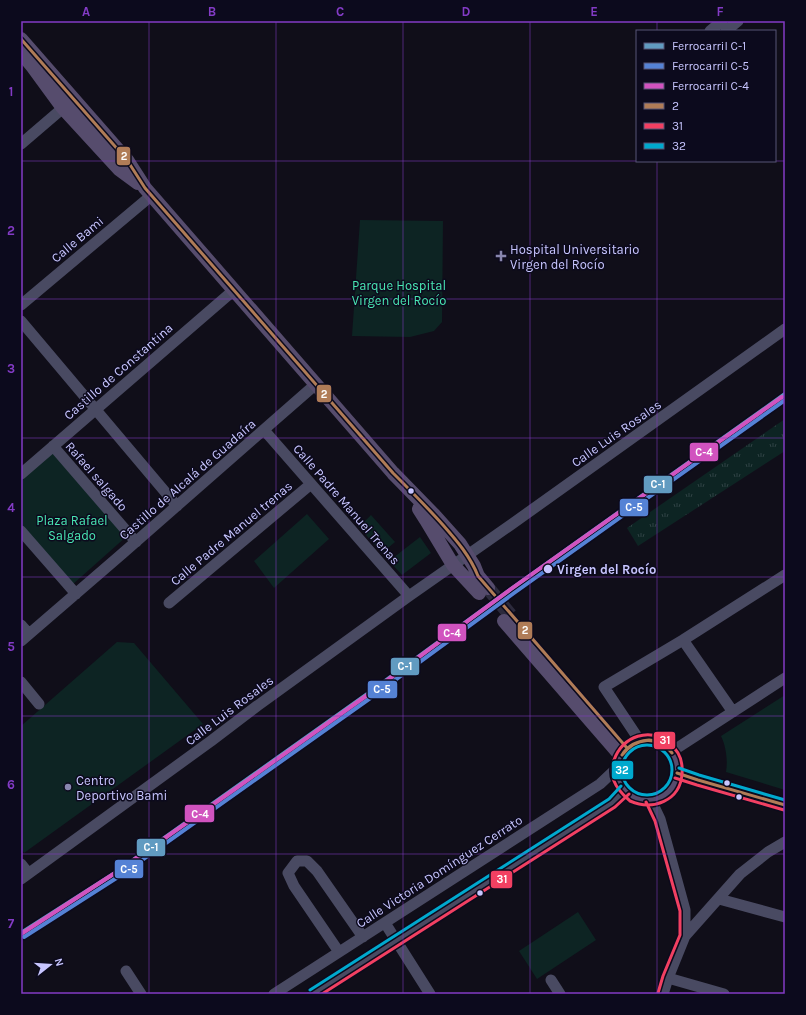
<svg xmlns="http://www.w3.org/2000/svg" width="806" height="1015" font-family="Karla,sans-serif">
<defs>
<pattern id="grass-tufts" width="24" height="20" patternUnits="userSpaceOnUse"><rect width="24" height="20" fill="#0d2423"/><path d="M3 7l-1-3M5 7V3M7 7l1-3M15 17l-1-3M17 17v-4M19 17l1-3" fill="none" stroke="#2f4244"/></pattern>
</defs>
<rect width="100%" height="100%" fill="#100e19"/>
<path fill="url(#grass-tufts)" d="M785,419V451L638,546L627,528Z"/>
<path fill="#0d2423" d="M360,220L443,221L442,322L434,331L410,337L352,336Z
M54,450L127,536L72,585L21,526V479Z
M307,514L329,539L274,588L254,561Z
M371,515L395,542L382,553L359,527Z
M420,537L431,553L402,575L389,561Z
M117,642L134,643L203,724L24,853L21,848V726Z
M785,695V790L726,772C728,761 726,746 721,736Z
M578,912L596,940L537,979L519,951Z"/>
<g fill="none" stroke-linecap="round" stroke-linejoin="round">
<path stroke="#2c2a3c" stroke-width="14" stroke-dasharray="14 7" stroke-linecap="butt" d="M488,588L512,617"/>
<path stroke="#494a62" stroke-width="11" d="M710,31L722,21
M726,31L738,21
M21,144L63,108
M21,305L152,195
M21,321L177,506
M264,430L409,596
M53,446L136,542
M21,474L234,290
M21,531L76,594
M169,603L311,484
M21,625L29,634
M683,640L733,712
M21,641L123,553L316,384
M21,682L39,704
M640,741L604,687L683,640L785,575
M671,752L785,678
M651,800L660,819L685,910V936
M21,864L28,873
M21,879L211,741L257,706L409,596L512,524L785,329
M719,899L785,917
M385,923L430,994
M339,952L294,886L288,873L297,861H307L317,871L363,937
M126,971L141,994
M668,978L724,994
M551,980L560,994
M274,994L600,784L617,768
M313,994L612,803L625,790
M663,994L668,978L685,936L740,874L768,852L785,842"/>
<path stroke="#564c6d" stroke-width="14" d="M21,39L127,160L145,188L393,473L434,515L460,544L474,566L478,576L488,588
M24,56L33,67L63,108L119,169L138,183
M419,509L426,520L453,565L479,593
M504,621L621,756
M617 770a30 30 0 1 1 60 0a30 30 0 1 1-60 0Z
M677,773L698,780L785,805"/>
<g stroke="#0c0a1d" stroke-width="6">
<path id="bus-1" d="M21,39L127,160L145,188L393,473C410,490 427,507 443,525C457,541 470,556 478,576L627,748
M622,755C633,737 661,734 672,753
M622,755C636,737 658,735 672,753
M677,773L698,780L785,805"/>
</g>
<g stroke="#0c0a1d" stroke-width="6">
<path id="bus-2" d="M675,778L697,785L784,810
M629,800C622,794 617,789 614,781C611,774 612,766 614,760C623,736 650,726 670,744C679,751 683,762 682,774C680,801 653,811 630,801
M646,802L655,821L680,911V935L663,976L658,993
M322,994L615,807L629,794"/>
</g>
<g stroke="#0c0a1d" stroke-width="6">
<path id="bus-3" d="M622 770a25 25 0 1 1 50 0a25 25 0 1 1-50 0Z
M679,768L699,775L785,800
M310,990L609,799L621,786"/>
</g>
<use href="#bus-1" stroke="#b07c57" stroke-width="3"/>
<use href="#bus-2" stroke="#f24062" stroke-width="3"/>
<use href="#bus-3" stroke="#00a9ce" stroke-width="3"/>
<g stroke="#0c0a1d" stroke-width="7">
<path id="rail-1" d="M21,933L115,873L366,695L511,589L785,394"/>
</g>
<g stroke="#0c0a1d" stroke-width="7">
<path id="rail-2" d="M24,937L118,877L369,699L514,593L785,400"/>
</g>
<g stroke="#0c0a1d" stroke-width="7">
<path id="rail-3" d="M21,934L115,873L235,789L366,696L511,589L782,397"/>
</g>
<use href="#rail-1" stroke="#619bc1" stroke-width="4"/>
<use href="#rail-2" stroke="#5582d5" stroke-width="4"/>
<use href="#rail-3" stroke="#d153bf" stroke-width="4"/>
</g>
<path fill="none" stroke="#833bc5" stroke-width="1" stroke-opacity="0.55" d="M149,21V994M276,21V994M403,21V994M530,21V994M657,21V31M21,161H637M657,161V994M775,161H785M21,299H785M21,438H785M21,577H785M21,716H785M21,854H785"/>
<g fill="#8886ae" stroke="#0c0a1d" stroke-width="1.5">
<path d="M499 250h4v4h4v4h-4v4h-4v-4h-4v-4h4z"/>
<circle cx="68" cy="787" r="4"/>
</g>
<g fill="#c8c6ff" stroke="#0c0a1d" stroke-width="1.5">
<circle cx="411" cy="491" r="3.5"/>
<circle cx="548" cy="569" r="5"/>
<circle cx="727" cy="783" r="3.5"/>
<circle cx="739" cy="797" r="3.5"/>
<circle cx="480" cy="893" r="3.5"/>
</g>
<g text-anchor="middle" stroke-width="3" stroke-linejoin="round" paint-order="stroke">
<g font-size="13" fill="#c8c6ff" stroke="#0c0a1d">
<text transform="translate(77 239) rotate(-40)" y="5">Calle Bami</text>
<text transform="translate(118 371) rotate(-41)" y="5">Castillo de Constantina</text>
<text transform="translate(616 433) rotate(-35)" y="5">Calle Luis Rosales</text>
<text transform="translate(97 476) rotate(49)" y="5">Rafael salgado</text>
<text transform="translate(187 479) rotate(-41)" y="5">Castillo de Alcalá de Guadaíra</text>
<text transform="translate(347 504) rotate(49)" y="5">Calle Padre Manuel Trenas</text>
<text transform="translate(231 533) rotate(-40)" y="5">Calle Padre Manuel trenas</text>
<text transform="translate(229 710) rotate(-37)" y="5">Calle Luis Rosales</text>
<text transform="translate(439 871) rotate(-33)" y="5">Calle Victoria Domínguez Cerrato</text>
</g>
<g font-size="13" fill="#c8c6ff" stroke="#0c0a1d" text-anchor="start">
<text x="510" y="254">Hospital Universitario<tspan x="510" dy="15">Virgen del Rocío</tspan></text>
<text x="76" y="785">Centro<tspan x="76" dy="15">Deportivo Bami</tspan></text>
</g>
<g font-size="13" fill="#49e7b3" stroke="#0c0a1d">
<text x="399" y="290">Parque Hospital<tspan x="399" dy="15">Virgen del Rocío</tspan></text>
<text x="72" y="525">Plaza Rafael<tspan x="72" dy="15">Salgado</tspan></text>
</g>
<g font-size="13" font-weight="bold" fill="#c8c6ff" stroke="#0c0a1d" text-anchor="start">
<text x="557" y="574">Virgen del Rocío</text>
</g>
</g>
<g stroke="#0c0a1d" stroke-width="1.5">
<rect x="116" y="146" width="15" height="20" rx="4" fill="#b07c57"/>
<rect x="316" y="384" width="16" height="19" rx="4" fill="#b07c57"/>
<rect x="689" y="442" width="30" height="20" rx="4" fill="#d153bf"/>
<rect x="643" y="475" width="30" height="19" rx="4" fill="#619bc1"/>
<rect x="619" y="498" width="30" height="19" rx="4" fill="#5582d5"/>
<rect x="517" y="621" width="16" height="19" rx="4" fill="#b07c57"/>
<rect x="437" y="623" width="30" height="19" rx="4" fill="#d153bf"/>
<rect x="390" y="657" width="30" height="19" rx="4" fill="#619bc1"/>
<rect x="367" y="680" width="31" height="19" rx="4" fill="#5582d5"/>
<rect x="653" y="731" width="23" height="19" rx="4" fill="#f24062"/>
<rect x="611" y="760" width="23" height="20" rx="4" fill="#00a9ce"/>
<rect x="184" y="804" width="31" height="19" rx="4" fill="#d153bf"/>
<rect x="136" y="838" width="30" height="19" rx="4" fill="#619bc1"/>
<rect x="114" y="859" width="30" height="20" rx="4" fill="#5582d5"/>
<rect x="490" y="870" width="23" height="19" rx="4" fill="#f24062"/>
</g>
<g font-size="11" text-anchor="middle" font-weight="bold" fill="#fff">
<text x="124" y="160">2</text>
<text x="324" y="398">2</text>
<text x="704" y="456">C-4</text>
<text x="658" y="488">C-1</text>
<text x="634" y="511">C-5</text>
<text x="525" y="634">2</text>
<text x="452" y="637">C-4</text>
<text x="405" y="670">C-1</text>
<text x="382" y="693">C-5</text>
<text x="665" y="744">31</text>
<text x="622" y="774">32</text>
<text x="200" y="818">C-4</text>
<text x="151" y="851">C-1</text>
<text x="129" y="873">C-5</text>
<text x="502" y="883">31</text>
</g>
<rect width="806" height="1015" fill="none" stroke="#0c0a1d" stroke-width="44"/>
<rect x="636" y="30" width="140" height="132" fill="#0c0a1d" stroke="#575577"/>
<rect x="644" y="43" width="20" height="6" fill="#619bc1" stroke="#575577"/>
<text x="672" y="50" font-size="12" fill="#c8c6ff">Ferrocarril C-1</text>
<rect x="644" y="63" width="20" height="6" fill="#5582d5" stroke="#575577"/>
<text x="672" y="70" font-size="12" fill="#c8c6ff">Ferrocarril C-5</text>
<rect x="644" y="83" width="20" height="6" fill="#d153bf" stroke="#575577"/>
<text x="672" y="90" font-size="12" fill="#c8c6ff">Ferrocarril C-4</text>
<rect x="644" y="103" width="20" height="6" fill="#b07c57" stroke="#575577"/>
<text x="672" y="110" font-size="12" fill="#c8c6ff">2</text>
<rect x="644" y="123" width="20" height="6" fill="#f24062" stroke="#575577"/>
<text x="672" y="130" font-size="12" fill="#c8c6ff">31</text>
<rect x="644" y="143" width="20" height="6" fill="#00a9ce" stroke="#575577"/>
<text x="672" y="150" font-size="12" fill="#c8c6ff">32</text>
<g transform="translate(50 965) rotate(73)" stroke="#0c0a1d" stroke-width="3" paint-order="stroke">
<path d="M0-3L7 15L0 10L-7 15Z" fill="#c8c6ff"/>
<text y="-6" font-size="11" font-weight="bold" text-anchor="middle" fill="#c8c6ff">N</text>
</g>
<rect x="22" y="22" width="762" height="971" fill="none" stroke="#833bc5" stroke-width="1.5"/>
<g font-size="13" text-anchor="middle" font-weight="bold" fill="#833bc5">
<text x="86" y="16">A</text>
<text x="212" y="16">B</text>
<text x="340" y="16">C</text>
<text x="466" y="16">D</text>
<text x="594" y="16">E</text>
<text x="720" y="16">F</text>
<text x="11" y="96">1</text>
<text x="11" y="235">2</text>
<text x="11" y="373">3</text>
<text x="11" y="512">4</text>
<text x="11" y="651">5</text>
<text x="11" y="789">6</text>
<text x="11" y="928">7</text>
</g>
</svg>
